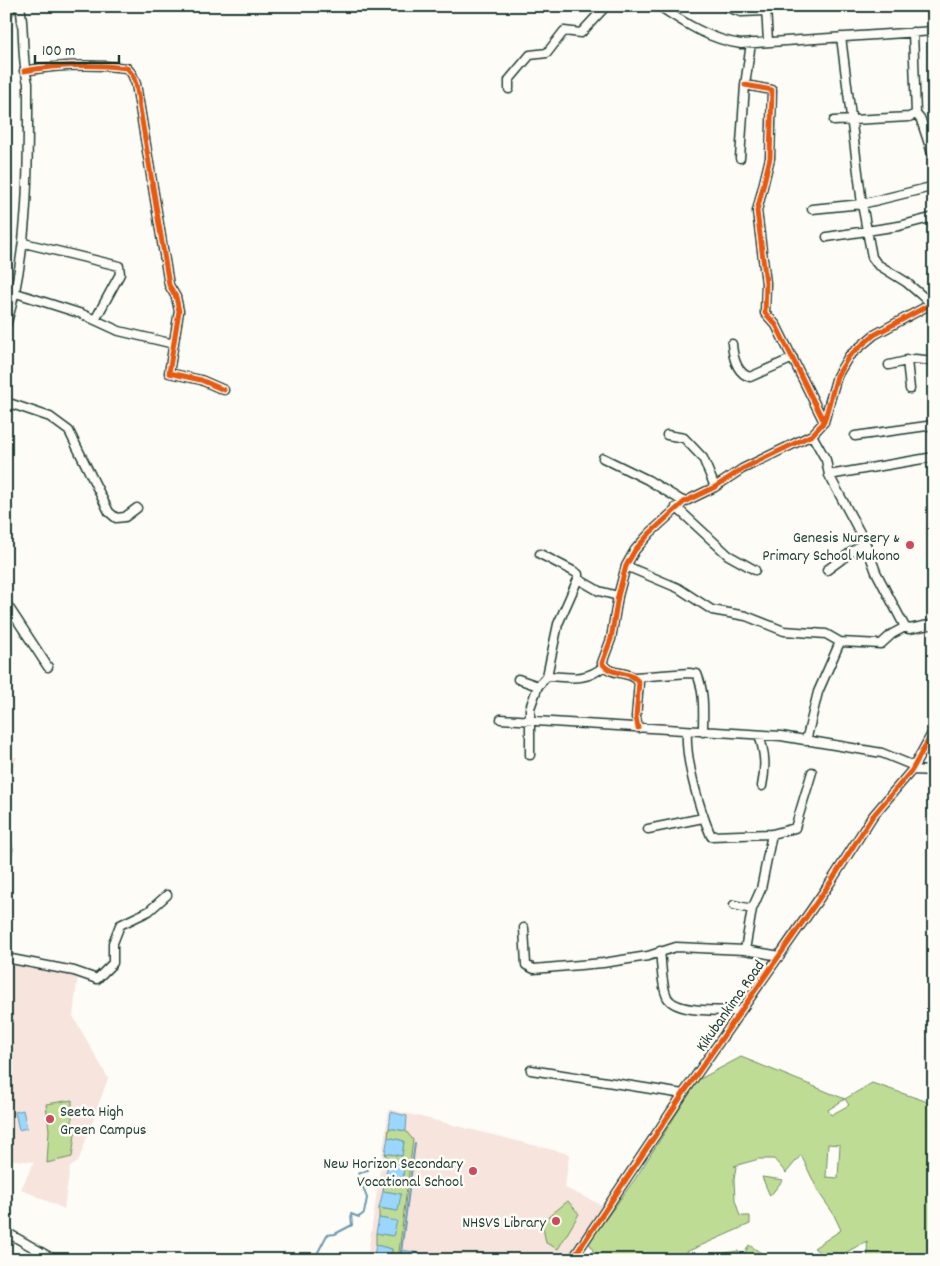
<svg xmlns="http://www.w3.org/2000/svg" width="940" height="1266" font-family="Dekko,sans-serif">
<rect width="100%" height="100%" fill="#fdfcf7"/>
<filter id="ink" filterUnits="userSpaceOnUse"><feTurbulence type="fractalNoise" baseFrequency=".02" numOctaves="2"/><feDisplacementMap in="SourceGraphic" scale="10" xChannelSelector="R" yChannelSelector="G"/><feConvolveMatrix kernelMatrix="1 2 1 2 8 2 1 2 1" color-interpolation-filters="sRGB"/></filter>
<g filter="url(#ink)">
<path fill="#f6e4dd" d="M17,757L6,784V758Z
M6,960L78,974L73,1016L108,1078L78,1162L70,1167L64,1209L21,1189L34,1162L6,1159Z
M389,1109L569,1154L565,1188L604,1206L567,1260H367Z"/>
<path fill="#bedc94" stroke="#6e8c64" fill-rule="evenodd" d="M741,1057L845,1099L872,1083L934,1104V1113L930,1121L934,1136V1260H868L867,1241L832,1260H829L814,1248L841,1230L833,1213L819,1193L801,1155L786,1173L774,1159H759L734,1166L736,1167L734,1180L735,1200L740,1216H750V1224L668,1260H597L589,1242L635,1179L698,1080ZM845,1099L849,1105L831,1115L828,1110ZM828,1144L840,1145L838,1178L826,1177Z
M72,1100V1127H76L72,1157L47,1163L49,1130L46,1104Z
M389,1128L406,1131L413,1140L398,1260H391L392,1249L376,1245V1233L393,1236L396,1221L379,1218V1208L397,1211L400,1194L383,1191L386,1175L403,1178L404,1166L388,1162L385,1153L402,1156L404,1141L388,1137Z
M762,1177L783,1180L770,1196Z
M568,1201L579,1214L558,1249L546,1243L542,1222Z
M749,1245L769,1258L767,1260H721L719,1254L738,1251L743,1256Z"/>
<path fill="#9bd7fc" stroke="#6999ac" d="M23,1110L27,1128L19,1130L15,1112Z
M391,1112L407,1116L406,1131L389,1128Z
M388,1137L404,1141L402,1156L385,1153Z
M388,1162L404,1165L403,1178L386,1175Z
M383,1191L401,1194L398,1211L379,1208Z
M379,1218L397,1221L393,1236L376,1233Z
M376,1245L392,1249L391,1260H373Z
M403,1250L443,1258V1260L403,1259Z"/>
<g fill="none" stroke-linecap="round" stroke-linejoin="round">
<path stroke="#6999ac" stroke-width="2" d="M318,1260L317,1254L327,1235L335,1234L352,1225L351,1214L359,1217L364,1213L367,1198L358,1174L368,1170V1164
M400,1260L415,1143"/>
<g stroke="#1f3d34" stroke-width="11">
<path id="minor" d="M659,6C684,23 711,40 741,44L934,31
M724,6L741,12L767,11
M766,7L768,42
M841,37L862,204L872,257L877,264L906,282L934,306
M24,71C58,65 93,64 127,68L132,74L136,84L169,285L176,297L179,311L169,373L201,380L224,390
M745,85L772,90L770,158L757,211L766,283L765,313L776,325L824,422
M509,89V80L530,55L547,53L564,31L581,33L606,6
M916,114L921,120L932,153
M834,121L909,117L916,114L913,32
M740,158L745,85L751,43
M812,209L862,204L927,188
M827,237L899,226L934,217
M24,243L119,266L120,274L95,320
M16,293L82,314L119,331L174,344
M6,326C30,247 28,165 28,83C21,58 25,31 20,6
M732,344C733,357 736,373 750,377L793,358
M907,360L910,389
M889,365L915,359L934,361
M6,402L50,417L69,431L109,512L116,518L125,517L137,508
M667,435L684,438L703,458L715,487
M812,435L826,460L829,475L865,542L876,572L905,627L909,629L934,624
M855,436L934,425
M603,458L648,480L684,502
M829,475L934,457
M676,507L728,555L755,570
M540,554L573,571L578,574V579L599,591L618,596
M626,566L678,588L712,610L746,616L784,631L826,634L840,642
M827,570L865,542
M6,603L48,667
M547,676C569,677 586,682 604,666
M635,677L689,673L697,674C705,693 703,712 703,732
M518,679L538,686
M501,719L781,736L882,753L914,766
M638,728L636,717L639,682C629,669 611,677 602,663L611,639L618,596L626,566L635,550L650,533L684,502L715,487L742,469L812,435L824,422L837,376L849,356L874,335L931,304
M687,731C685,760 699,808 711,836L772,834L795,828L812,772
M759,735C765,753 766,767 762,786
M806,741L818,692L840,642L881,644L892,634L905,627
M530,755V708L538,686L547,676L558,624L578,579
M912,770L934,771
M648,829L703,818
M6,841L8,849L6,858
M734,905L752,909
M524,928L526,965L534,969L603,963L648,956L676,947L745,950L780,956
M745,950L752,909L761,889L772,834
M660,951C662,965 661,984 667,997C676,1014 722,1010 740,1011
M6,958L74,971L97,979L113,963V943L120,925L149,911L167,895
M531,1070L683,1094
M6,1232L55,1260
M572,1260L683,1094L830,883L872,817L912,770L934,730"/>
</g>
<g stroke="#1f3d34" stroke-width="12">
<path id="major" d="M6,17L11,6"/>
</g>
<use href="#minor" stroke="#fdfcf7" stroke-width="8"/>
<use href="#major" stroke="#fbdf96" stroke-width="9"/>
<g stroke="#fdfcf7" stroke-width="8">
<path id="cycleway" d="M24,71C58,65 93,64 127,68L132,74L136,84L169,285L176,297L179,311L169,373L201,380L224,390
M745,85L772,90L770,158L757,211L766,283L765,313L776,325L824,422
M638,728L636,717L639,682C629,669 611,677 602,663L611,639L618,596L626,566L635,550L650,533L684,502L715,487L742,469L812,435L824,422L837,376L849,356L874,335L931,304
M572,1260L683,1094L830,883L872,817L912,770L934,730"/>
</g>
<use href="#cycleway" stroke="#e8590c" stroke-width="5"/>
</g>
</g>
<g fill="#d1495b" stroke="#fdfcf7" stroke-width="2">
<circle cx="910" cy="545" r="5"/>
<circle cx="50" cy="1119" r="5"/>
<circle cx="473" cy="1171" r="5"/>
<circle cx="556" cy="1221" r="5"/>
</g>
<g text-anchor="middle" stroke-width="5" stroke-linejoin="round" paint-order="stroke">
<g font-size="16" fill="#1f3d34" stroke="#fdfcf7" text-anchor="end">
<text x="900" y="542">Genesis Nursery &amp;<tspan x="900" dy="18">Primary School Mukono</tspan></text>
<text x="60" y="1116" text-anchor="start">Seeta High<tspan x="60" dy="18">Green Campus</tspan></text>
<text x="463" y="1168">New Horizon Secondary<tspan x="463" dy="18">Vocational School</tspan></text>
<text x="546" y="1227">NHSVS Library</text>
</g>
<g font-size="16" fill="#1f3d34" stroke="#fdfcf7">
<text transform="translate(729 1005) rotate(-55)" y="6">Kikubankima Road</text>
</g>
</g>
<rect width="940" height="1266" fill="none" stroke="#fdfcf7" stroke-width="25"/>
<rect x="12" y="12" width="915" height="1241" fill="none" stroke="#1f3d34" stroke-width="2" filter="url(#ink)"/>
<path d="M35 55v8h84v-8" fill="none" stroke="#1f3d34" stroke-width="2.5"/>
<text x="42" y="55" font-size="15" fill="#1f3d34" stroke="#fdfcf7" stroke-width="4" paint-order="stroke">100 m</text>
</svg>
